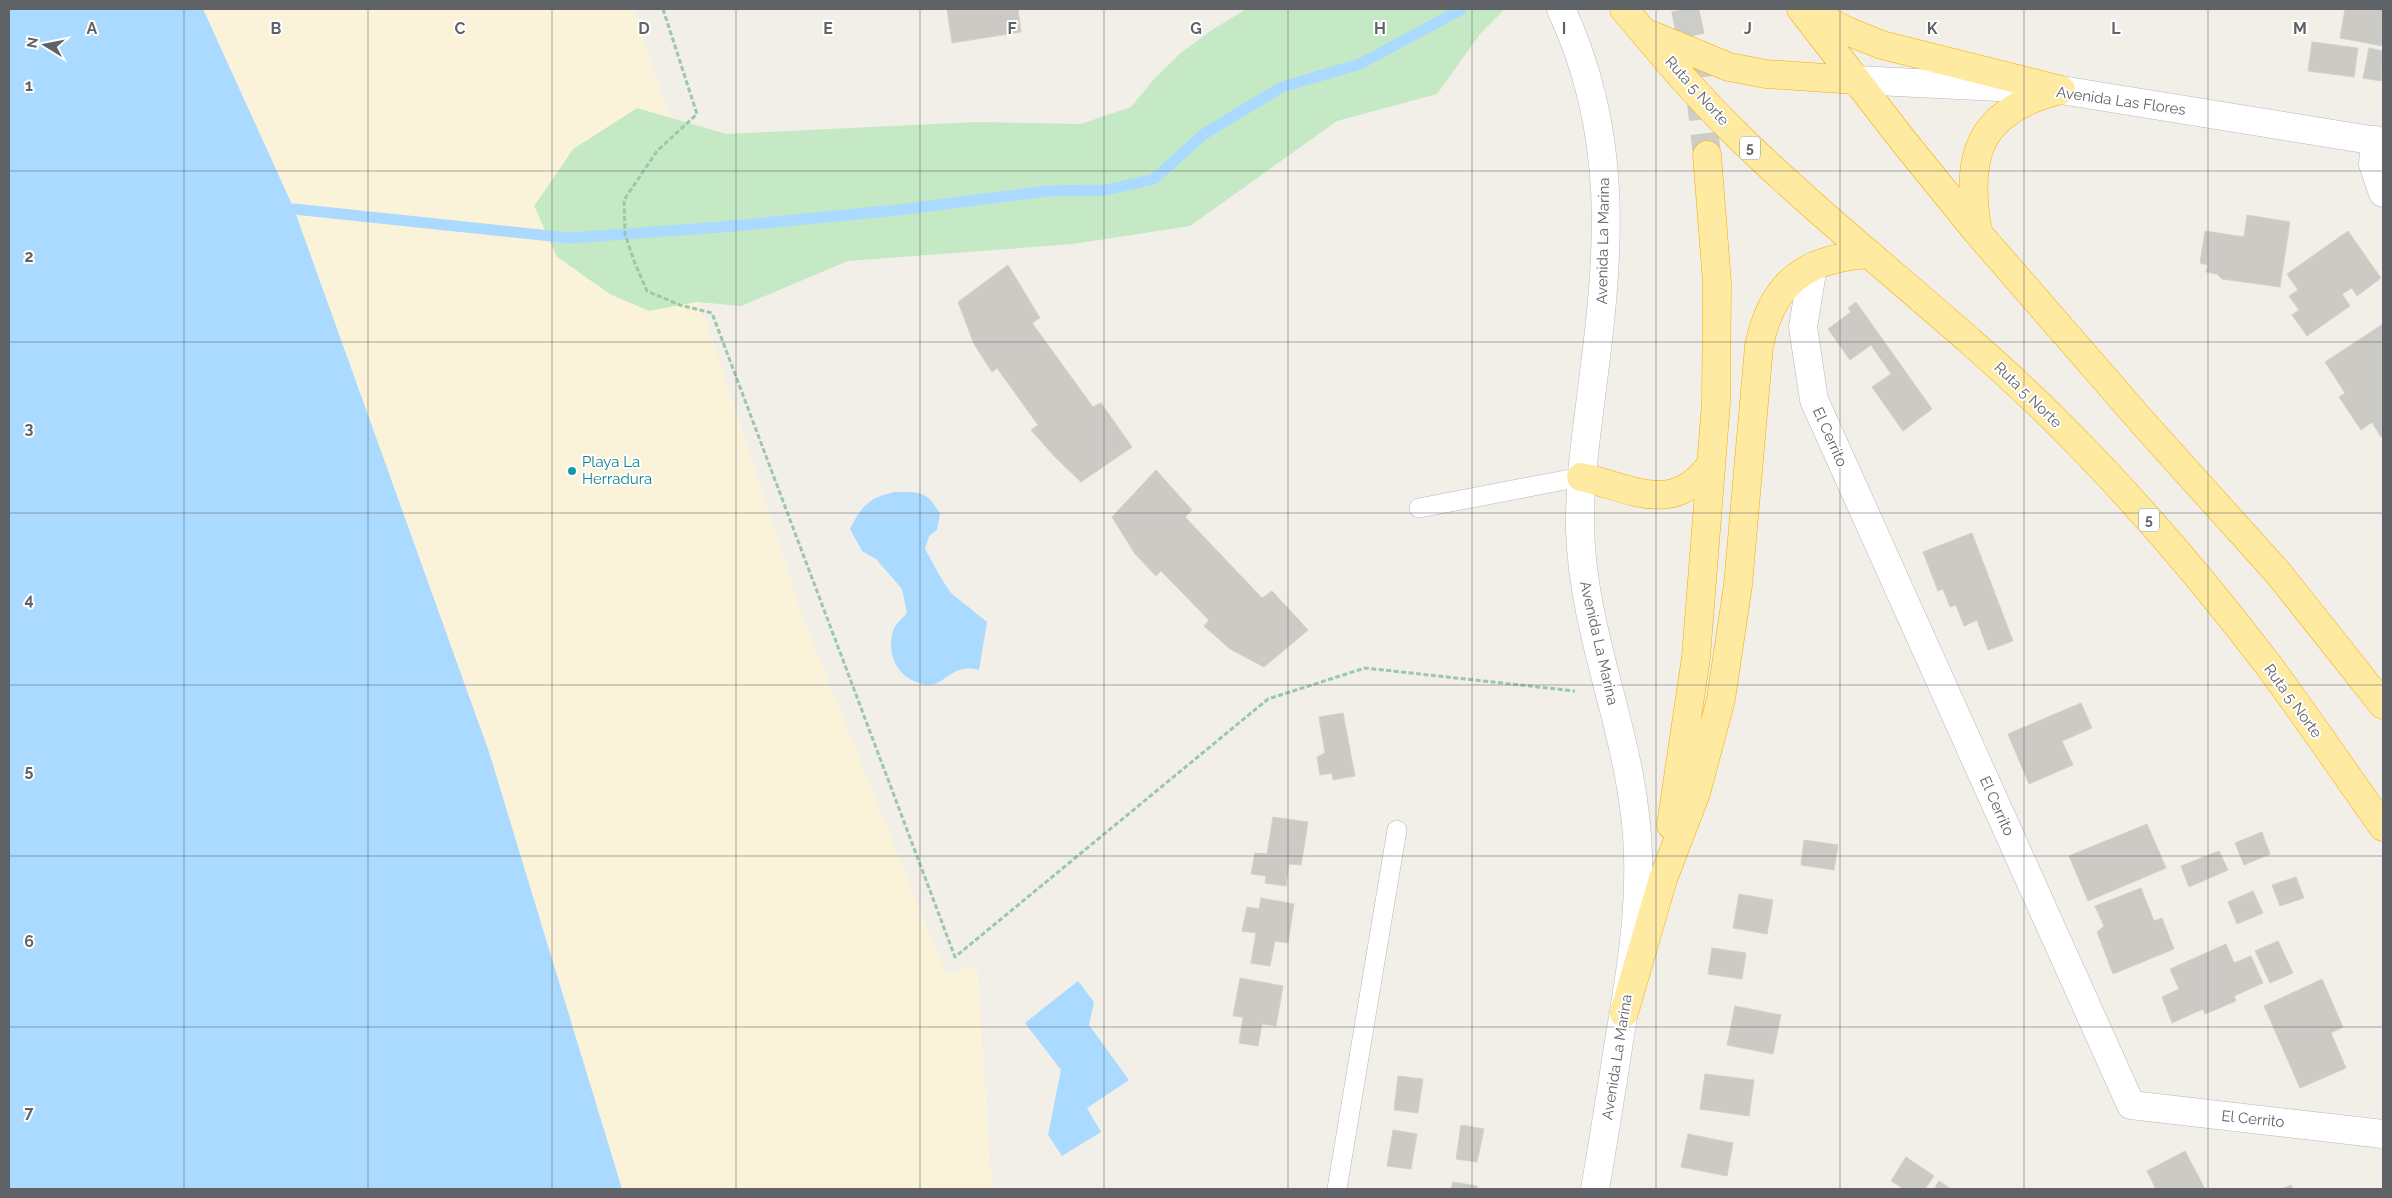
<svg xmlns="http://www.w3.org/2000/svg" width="2392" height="1198" font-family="Raleway,sans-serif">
<rect width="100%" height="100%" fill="#f1efe8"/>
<path fill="#c5e8c5" d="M1246,9H1505L1480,34L1437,94L1337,121L1190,226L1073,244L848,261L741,306L698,302L649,311L611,295L557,257L534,206L573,149L637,108L726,134L976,122L1081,124L1131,107L1155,78L1182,52L1212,30Z"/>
<path fill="#fbf3d9" d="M203,9H634L669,117L637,108L573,149L534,206L557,257L611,295L649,311L698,302L707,322L804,621L946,975L977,965L992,1189H622L489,752L294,209Z"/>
<path fill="#aadaff" d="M9,9H203L294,209L489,752L622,1189H9Z
M894,492C919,492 927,490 940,514L937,530L929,536L925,549L941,578L951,593L987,622L979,670C949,662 946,689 923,684C898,679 886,655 893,631C895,624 903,618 907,613L902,589L876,559L862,551L850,529C863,505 867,499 894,492Z
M1078,981L1094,1002L1089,1025L1129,1080L1087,1108L1101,1132L1062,1156L1048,1135L1061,1070L1025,1023Z"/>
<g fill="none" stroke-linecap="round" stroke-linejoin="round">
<path stroke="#aadaff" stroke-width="11" d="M294,209L570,238L722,227L898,210L1048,191L1106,190L1154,179L1204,134L1282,87L1360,64L1462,9"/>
</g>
<path fill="#cccac5" stroke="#d6d1c6" d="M947,9H1018L1021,32L952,43Z
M2345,9H2383V46L2340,38Z
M2312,42L2358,48L2354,77L2308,71Z
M2369,48L2383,51L2381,81L2363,78Z
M2247,215L2290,222L2280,287L2222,279L2217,274L2206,272L2208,265L2200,263L2205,231L2244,237Z
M2348,231L2381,278L2357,296L2352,288L2342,294L2350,306L2307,336L2292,315L2299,310L2289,296L2298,290L2287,274Z
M1008,265L1040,318L1032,323L1093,407L1101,403L1132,447L1081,482L1055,457L1031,430L1038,425L997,368L992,372L974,344L958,302Z
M1856,302L1932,409L1903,431L1872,387L1891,374L1871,345L1850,360L1828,329L1851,312L1848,308Z
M2383,324V436L2381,437L2372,422L2361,430L2339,397L2345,393L2325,362Z
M1156,470L1192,510L1185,517L1262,598L1272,591L1308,630L1264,667L1230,649L1204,626L1209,620L1161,571L1156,576L1135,554L1112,517Z
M1972,533L2013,641L1988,650L1977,620L1964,626L1956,605L1950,607L1943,589L1938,591L1923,552Z
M2081,703L2092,728L2062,741L2073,765L2029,784L2008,734Z
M1343,713L1355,776L1333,780L1332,773L1320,775L1317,757L1325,753L1319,717Z
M1273,817L1308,822L1301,865L1289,864L1286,886L1265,883L1266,876L1251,874L1255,853L1267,854Z
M2147,824L2166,868L2088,901L2069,856Z
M2262,832L2270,854L2244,865L2235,843Z
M1804,840L1838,845L1834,870L1801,865Z
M2219,851L2228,870L2189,887L2181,866Z
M2296,877L2304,898L2280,906L2272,885Z
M2141,888L2154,921L2162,918L2174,949L2113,974L2097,932L2104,926L2095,906Z
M2253,891L2263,913L2237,924L2228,902Z
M1739,894L1773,900L1767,934L1733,928Z
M1261,898L1294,904L1288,943L1275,941L1270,966L1251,963L1256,933L1242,931L1247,907L1259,909Z
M2278,941L2293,973L2270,983L2255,951Z
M2226,944L2234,963L2251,956L2263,983L2234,996L2236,1001L2205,1014L2203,1009L2172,1023L2162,997L2179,989L2170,969Z
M1712,948L1746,953L1742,979L1708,974Z
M1240,978L1283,986L1276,1026L1262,1024L1258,1046L1239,1043L1243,1017L1233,1016Z
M2322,979L2343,1027L2331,1033L2346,1068L2300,1088L2264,1006Z
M1735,1006L1781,1015L1773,1054L1727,1045Z
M1705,1074L1754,1080L1749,1116L1700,1109Z
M1398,1076L1423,1079L1418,1113L1394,1110Z
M1461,1125L1484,1129L1477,1162L1456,1159Z
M1393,1130L1417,1134L1411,1169L1387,1166Z
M1688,1134L1733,1143L1727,1176L1681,1167Z
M2185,1151L2205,1189H2156L2147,1171Z
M1906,1157L1934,1176L1925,1189H1904L1891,1181Z
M1939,1181L1951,1189H1934Z
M1453,1182L1477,1186V1189H1451Z
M2291,1185L2293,1189H2282Z"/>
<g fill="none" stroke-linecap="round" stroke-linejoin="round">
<path stroke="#ccccc8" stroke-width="28" stroke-dasharray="28 14" stroke-linecap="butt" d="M1685,9L1697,67L1707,155"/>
<g stroke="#b5b8bc" stroke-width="20">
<path id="service" d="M1419,508L1581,477
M1337,1189L1397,830"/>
</g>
<g stroke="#b5b8bc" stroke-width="29">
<path id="minor" d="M2375,140L2373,164L2383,193
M1813,266L1803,327L1814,400L2131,1105L2383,1134"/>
</g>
<g stroke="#b5b8bc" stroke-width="29">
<path id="tertiary" d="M1856,80L2061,90L2383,142"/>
</g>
<g stroke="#b6babf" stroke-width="29">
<path id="secondary" d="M1561,9C1619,133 1610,249 1593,381C1587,431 1579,480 1580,530C1583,626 1622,714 1634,807C1645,884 1633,960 1620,1035C1612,1086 1604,1138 1595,1189"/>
</g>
<g stroke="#f9ab00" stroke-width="29">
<path id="trunk" d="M1624,9C1660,52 1696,95 1737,135C1837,233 1950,317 2051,416C2130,494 2202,578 2269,666C2308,719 2345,773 2383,827
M1801,9L1905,143L1978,233L2144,424L2279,574L2383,705
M1809,11L1847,31L1882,45L2061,90
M1651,35L1729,67L1766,74L1856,80
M1978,233C1964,154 1979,110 2061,90
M1581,477C1631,488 1674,517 1711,464
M1671,825L1696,657L1716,403L1717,282L1707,155
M1624,1013L1663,879L1696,793L1721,699L1738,585L1759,346C1772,282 1806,258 1870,254"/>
</g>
<path stroke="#9cc7a9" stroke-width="3" stroke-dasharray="5 2.5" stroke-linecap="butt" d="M663,9L697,114L657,151L624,200L625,234L634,261L647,291L680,305L712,313L955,957L1268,699L1365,668L1575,691"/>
<use href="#service" stroke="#fff" stroke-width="19"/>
<use href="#minor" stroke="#fff" stroke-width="28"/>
<use href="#tertiary" stroke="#fff" stroke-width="28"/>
<use href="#secondary" stroke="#fff" stroke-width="28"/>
<use href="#trunk" stroke="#feeaa1" stroke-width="28"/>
</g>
<path fill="none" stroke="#5f6368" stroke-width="1" stroke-opacity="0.55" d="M184,9V1189M368,9V1189M552,9V1189M736,9V1189M920,9V1189M1104,9V1189M1288,9V1189M1472,9V1189M1656,9V1189M1840,9V1189M2024,9V1189M2208,9V1189M9,171H2383M9,342H2383M9,513H2383M9,685H2383M9,856H2383M9,1027H2383"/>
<circle fill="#0f9aa8" stroke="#fff" stroke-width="2" cx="572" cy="471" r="5"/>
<g text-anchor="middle" stroke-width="4" stroke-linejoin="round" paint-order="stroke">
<g fill="#fff" stroke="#8f9295" stroke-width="1">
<rect x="1740" y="136.5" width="20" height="23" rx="4"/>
<rect x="2139" y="508.5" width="20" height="23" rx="4"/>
</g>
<g font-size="14" font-weight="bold" fill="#5f6368">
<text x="1750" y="153">5</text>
<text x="2149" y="525">5</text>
</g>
<g font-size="15" fill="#5f6368" stroke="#fff">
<text transform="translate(1697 91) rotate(48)" y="5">Ruta 5 Norte</text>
<text transform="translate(2121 101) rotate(8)" y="5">Avenida Las Flores</text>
<text transform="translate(1603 241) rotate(-89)" y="5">Avenida La Marina</text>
<text transform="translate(2028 395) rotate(44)" y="5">Ruta 5 Norte</text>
<text transform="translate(1830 437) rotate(66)" y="5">El Cerrito</text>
<text transform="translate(1599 643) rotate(77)" y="5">Avenida La Marina</text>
<text transform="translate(2293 701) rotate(54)" y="5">Ruta 5 Norte</text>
<text transform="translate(1997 806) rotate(66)" y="5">El Cerrito</text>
<text transform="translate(1617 1057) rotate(-81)" y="5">Avenida La Marina</text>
<text transform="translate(2253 1119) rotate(6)" y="5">El Cerrito</text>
</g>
<g font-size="15" fill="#0d838f" stroke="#fff" text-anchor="start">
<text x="582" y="467">Playa La<tspan x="582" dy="17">Herradura</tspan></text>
</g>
</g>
<g font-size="16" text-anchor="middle" font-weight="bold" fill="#5f6368" stroke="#fff" stroke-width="4" stroke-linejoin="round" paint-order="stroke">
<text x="92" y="34">A</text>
<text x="276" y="34">B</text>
<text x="460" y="34">C</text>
<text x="644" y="34">D</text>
<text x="828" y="34">E</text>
<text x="1012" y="34">F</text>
<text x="1196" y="34">G</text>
<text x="1380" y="34">H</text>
<text x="1564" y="34">I</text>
<text x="1748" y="34">J</text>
<text x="1932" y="34">K</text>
<text x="2116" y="34">L</text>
<text x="2300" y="34">M</text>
<text x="29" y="91">1</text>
<text x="29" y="262">2</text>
<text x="29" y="434">3</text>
<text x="29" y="605">4</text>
<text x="29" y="776">5</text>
<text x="29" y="947">6</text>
<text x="29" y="1118">7</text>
</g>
<rect width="2392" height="1198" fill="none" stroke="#5f6368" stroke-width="20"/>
<g transform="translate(45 45) rotate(280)" stroke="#ffffff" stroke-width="4" paint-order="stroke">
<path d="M0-4L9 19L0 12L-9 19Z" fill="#5f6368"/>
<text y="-8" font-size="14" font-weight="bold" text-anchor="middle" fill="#5f6368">N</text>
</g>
</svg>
